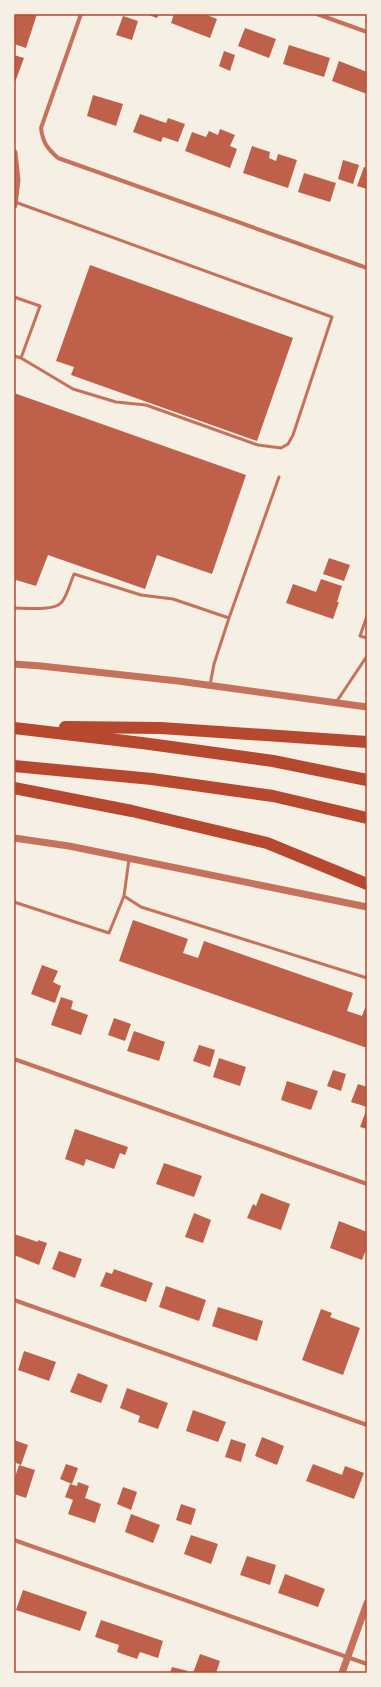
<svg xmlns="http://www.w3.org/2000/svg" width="381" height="1687" font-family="Jost,sans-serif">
<rect width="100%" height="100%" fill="#f6efe4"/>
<path fill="#bf614a" d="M14,14H37L26,48L14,44Z
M146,14H159L157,18Z
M174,14H204L217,19L210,38L171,23Z
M123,16L138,21L132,40L116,35Z
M245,28L276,39L269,58L238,46Z
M289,45L330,58L324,77L283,64Z
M224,51L235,55L230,71L219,66Z
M14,55L24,58L14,85Z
M339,61L367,72V94L332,81Z
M93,95L123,104L116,126L87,116Z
M140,114L166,123L168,118L185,124L178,142L163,137L161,142L133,132Z
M220,129L235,135L230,146L237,149L230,168L185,151L192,132L206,137L209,131L218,135Z
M252,146L270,152L269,158L276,161L278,154L297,160L288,188L243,173Z
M343,160L359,165L353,184L338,179Z
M364,167L367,168V189L357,186Z
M304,173L336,183L330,202L298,192Z
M90,265L293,338L257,441L71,375L74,367L56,361Z
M14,393L246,475L212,574L157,555L145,589L48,555L36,586L16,580L14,585Z
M329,558L350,565L344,581L323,574Z
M321,579L342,586L337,602H339L333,619L286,603L293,584L316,592Z
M133,920L188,939L183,953L198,958L204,941L353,993L347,1011L362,1016L367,1003V1048L119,961Z
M42,965L58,971L53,982L61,986L55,1003L31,994Z
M61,997L73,1001L71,1009L88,1015L81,1035L51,1025Z
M114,1018L131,1024L125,1041L108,1035Z
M134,1031L165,1042L159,1061L127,1051Z
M199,1045L215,1050L210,1067L193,1061Z
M219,1058L246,1067L240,1086L213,1077Z
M333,1070L346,1074L341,1091L327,1086Z
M287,1081L318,1091L311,1110L281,1100Z
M358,1084L367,1087V1107L351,1102Z
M366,1111H367V1129L360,1127Z
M75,1129L128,1147L125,1155L120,1153L114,1169L86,1159L84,1166L65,1159Z
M164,1163L202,1176L194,1197L156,1184Z
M261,1193L290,1204L281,1230L247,1218L253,1204L256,1206Z
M194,1213L211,1220L203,1243L185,1237Z
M339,1221L367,1232V1247L362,1260L330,1248Z
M14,1234L38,1242V1240L47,1243L39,1265L14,1255Z
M59,1251L82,1259L75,1278L52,1269Z
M114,1269L153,1283L146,1302L100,1286L106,1272L112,1274Z
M166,1286L206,1300L199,1321L159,1307Z
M218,1307L263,1321L257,1341L212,1326Z
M321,1309L332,1313L330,1317L360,1328L343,1375L302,1360Z
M24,1351L56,1362L49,1381L18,1370Z
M78,1373L108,1385L101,1403L70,1392Z
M127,1388L168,1403L158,1429L138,1422L140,1416L120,1408Z
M193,1410L226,1422L218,1442L186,1431Z
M262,1437L284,1446L277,1465L255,1456Z
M231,1439L246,1444L241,1462L225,1457Z
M14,1440L28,1445L21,1465L14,1462Z
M66,1464L78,1468L72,1484L60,1479Z
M313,1464L342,1475L345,1466L364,1473L354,1499L306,1481Z
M19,1465L35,1470L26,1498L14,1494V1480Z
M78,1482L89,1486L85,1498L101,1504L95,1523L68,1514L73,1500L65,1497L70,1484L77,1486Z
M123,1487L137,1492L131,1510L117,1504Z
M181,1504L196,1509L191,1525L176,1520Z
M131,1514L160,1525L153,1543L125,1532Z
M191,1535L218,1544L211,1564L184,1554Z
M247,1556L276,1565L270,1585L240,1575Z
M285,1574L325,1589L318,1607L278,1593Z
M23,1590L87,1612L80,1631L16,1610Z
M101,1620L163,1641L158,1658L140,1652L137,1659L117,1652L119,1645L95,1637Z
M200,1654L220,1661L216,1673H193Z
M172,1667L188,1671L187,1673H170Z"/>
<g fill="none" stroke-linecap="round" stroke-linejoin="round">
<path stroke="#c5725c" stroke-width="3" d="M15,202L332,317L293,435L288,444L281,448L258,445L146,405L116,402L73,389L21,358
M14,297L40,306L21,358L14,356
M14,608C25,608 53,611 61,603C67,597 70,583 74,574L141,595L173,599L229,618
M367,616L360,636L367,638
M210,685L214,664L229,618L279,477
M337,701L367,656
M129,859L124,896L141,907L367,978
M14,902L109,933L124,896"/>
<path stroke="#c5725c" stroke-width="4" d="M81,14L41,128C43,143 47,148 58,158L367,268
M317,14L367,32
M14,1059L367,1184
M14,1300L367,1425
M14,1540L367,1664"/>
<path stroke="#c5725c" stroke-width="7" d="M14,153L17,180L14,205
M14,664L41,666L178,681L367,707
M14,838L69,846L367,907
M342,1673L367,1603"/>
<path stroke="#b5482f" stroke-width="12" d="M65,727L161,728L367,742
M14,728L142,743L273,761L367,780
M14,766L152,779L273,796L367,818
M14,788L132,811L267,843L367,884"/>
</g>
<rect width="381" height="1687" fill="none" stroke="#f6efe4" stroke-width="30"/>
<rect x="15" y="15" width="351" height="1657" fill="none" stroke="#b5482f" stroke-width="1.5"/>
</svg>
